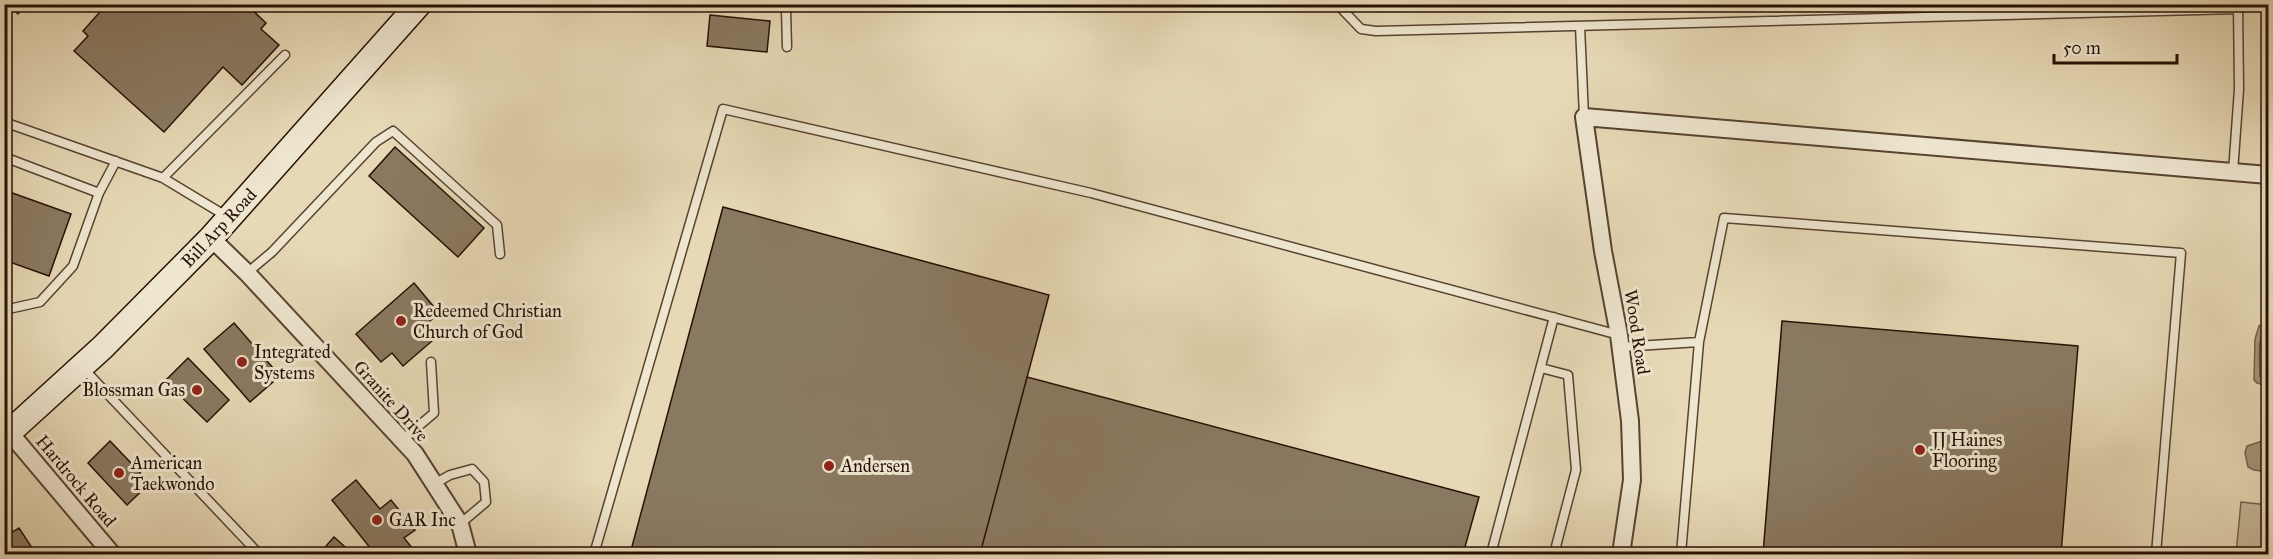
<svg xmlns="http://www.w3.org/2000/svg" width="2273" height="559" font-family="'IM FELL Great Primer',serif">
<rect width="100%" height="100%" fill="#e7d9b6"/>
<filter id="stains"><feTurbulence type="fractalNoise" baseFrequency=".00333" numOctaves="4"/><feColorMatrix values="0 0 0 0 .2 0 0 0 0 .09 0 0 0 0 .02 0 0 0 .5 -.17"/></filter>
<radialGradient id="worn" r=".72"><stop offset=".6" stop-color="#630" stop-opacity="0"/><stop offset="1" stop-color="#630" stop-opacity=".3"/></radialGradient>
<path fill="#c6b798" stroke="#76644e" stroke-width="1.5" d="M2241,502L2268,505V554H2236Z"/>
<path fill="#a5957a" stroke="#72604b" stroke-width="1.5" d="M2268,320V386L2257,383L2254,380L2255,339L2259,326Z
M2268,439V472L2254,470L2248,467L2245,453L2247,446Z"/>
<g fill="none" stroke-linecap="round" stroke-linejoin="round">
<path stroke="#655340" stroke-width="1.5" d="M2268,326C2256,334 2260,362 2260,376L2262,379L2268,380"/>
</g>
<path fill="#8a7961" stroke="#251105" stroke-width="1.5" d="M6,4H26L18,14Z
M107,4H246L266,23L261,29L279,45L242,85L223,67L164,132L74,51L88,36L83,31Z
M710,15L770,21L767,52L707,46Z
M395,147L484,228L458,257L369,176Z
M4,190L71,214L49,276L4,260Z
M723,207L1049,295L980,554H630Z
M414,283L439,313L422,328L432,341L403,366L392,353L381,362L356,334Z
M1782,321L2078,346L2061,554H1763Z
M234,323L280,376L250,402L204,349Z
M188,358L229,400L207,422L165,381Z
M1027,377L1479,497L1463,554H980Z
M110,441L150,483L127,505L88,463Z
M356,480L380,509L391,500L415,530L404,538L417,554H375L332,500Z
M19,528L36,554H4V537Z
M334,537L353,554H319Z"/>
<g fill="none" stroke-linecap="round" stroke-linejoin="round">
<g stroke="#564331" stroke-width="11">
<path id="service" d="M783,4L786,9L787,47
M1337,4L1361,29L1376,31L2238,9
M1580,26L1584,117
M4,122L163,178L226,216
M4,157L99,193
M2233,172L2239,89L2238,5
M163,178L285,55
M247,273L272,252L376,142L393,131L497,225L500,254
M4,310L40,302L73,266L99,193L116,161
M1621,347L1699,342L1724,218L2181,253L2156,554
M82,367L259,554
M1541,368L1568,375L1576,470L1554,554
M402,440L434,413L431,362
M434,484L450,475L472,469L484,482L486,502L460,524
M1492,550L1507,554
M594,554L723,109L1091,193L1619,335
M1491,554L1554,317
M1681,554L1699,342"/>
</g>
<g stroke="#564331" stroke-width="20">
<path id="minor" d="M211,238L247,273L415,454L460,524L468,554
M10,433L112,554
M1621,554L1632,480L1630,421L1619,335L1603,251L1584,117L2268,175"/>
</g>
<g stroke="#251105" stroke-width="27">
<path id="secondary" d="M4,437L103,347L211,238L419,4"/>
</g>
<use href="#service" stroke="#efe6d0" stroke-width="8"/>
<use href="#minor" stroke="#efe6d0" stroke-width="16"/>
<use href="#secondary" stroke="#efe6d0" stroke-width="24"/>
</g>
<g fill="#8f2418" stroke="#efe6d0" stroke-width="2">
<circle cx="401" cy="321" r="6"/>
<circle cx="242" cy="362" r="6"/>
<circle cx="197" cy="390" r="6"/>
<circle cx="1920" cy="450" r="6"/>
<circle cx="829" cy="466" r="6"/>
<circle cx="119" cy="473" r="6"/>
<circle cx="377" cy="520" r="6"/>
</g>
<g text-anchor="middle" stroke-width="6" stroke-linejoin="round" paint-order="stroke">
<g font-size="18" fill="#251105" stroke="#efe6d0">
<text transform="translate(219 228) rotate(-47)" y="6">Bill Arp Road</text>
<text transform="translate(1637 332) rotate(81)" y="6">Wood Road</text>
<text transform="translate(391 401) rotate(48)" y="6">Granite Drive</text>
<text transform="translate(76 481) rotate(50)" y="6">Hardrock Road</text>
</g>
<g font-size="18" fill="#251105" stroke="#efe6d0" text-anchor="start">
<text x="413" y="317">Redeemed Christian<tspan x="413" dy="21">Church of God</tspan></text>
<text x="254" y="358">Integrated<tspan x="254" dy="21">Systems</tspan></text>
<text x="185" y="396" text-anchor="end">Blossman Gas</text>
<text x="1932" y="446">JJ Haines<tspan x="1932" dy="21">Flooring</tspan></text>
<text x="131" y="469">American<tspan x="131" dy="21">Taekwondo</tspan></text>
<text x="841" y="472">Andersen</text>
<text x="389" y="526">GAR Inc</text>
</g>
</g>
<rect width="2273" height="559" fill="none" stroke="#e7d9b6" stroke-width="24"/>
<rect x="6" y="6" width="2261" height="547" fill="none" stroke="#251105" stroke-width="3"/>
<rect x="12" y="12" width="2249" height="535" fill="none" stroke="#251105" stroke-width="1.5"/>
<path d="M2054 54v9h123v-9" fill="none" stroke="#251105" stroke-width="3"/>
<text x="2063" y="54" font-size="18" fill="#251105" stroke="#efe6d0" stroke-width="4.5" paint-order="stroke">50 m</text>
<rect width="100%" height="100%" filter="url(#stains)"/>
<rect width="100%" height="100%" fill="url(#worn)"/>
</svg>
